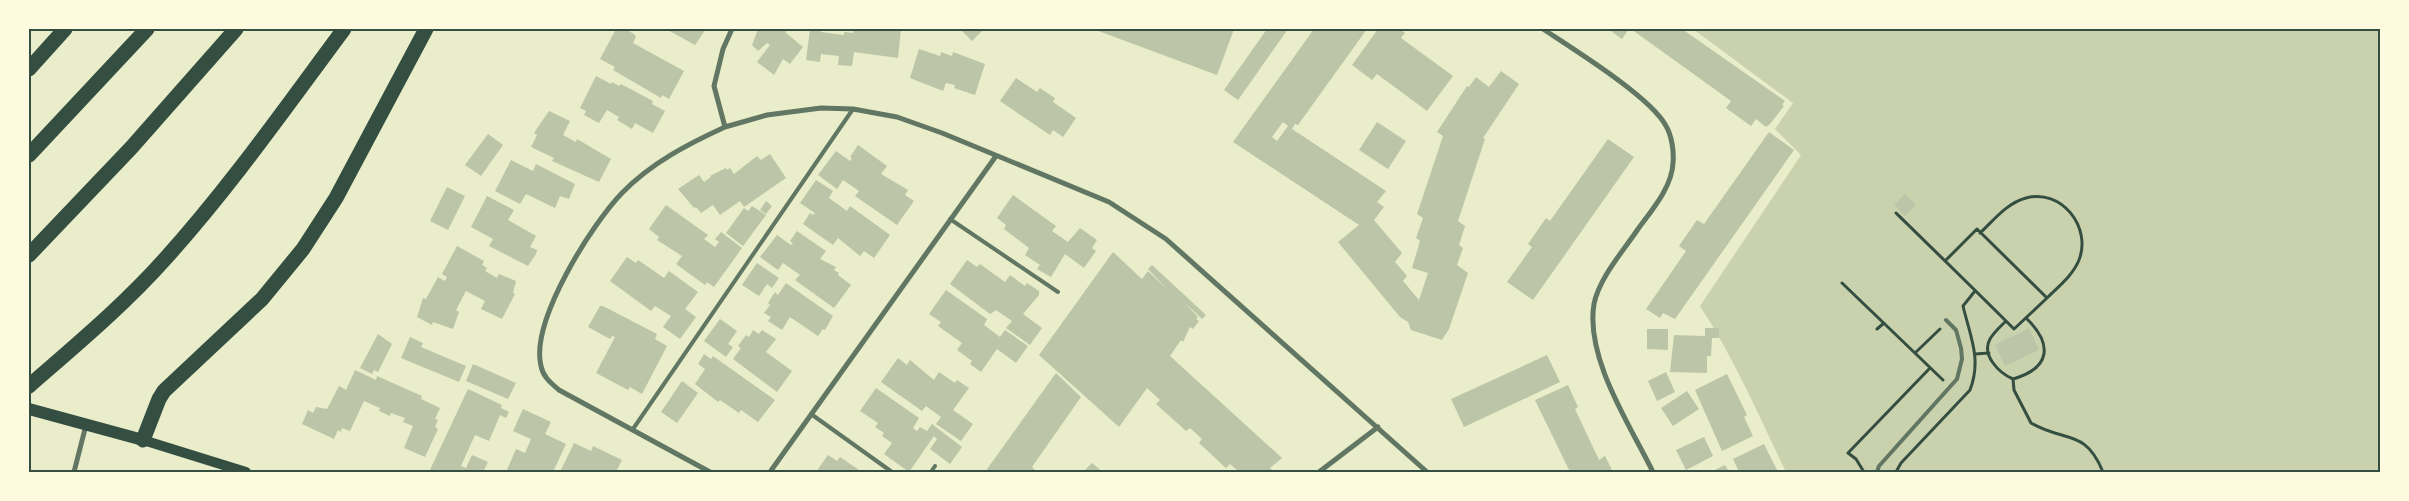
<svg xmlns="http://www.w3.org/2000/svg" width="2409" height="501" font-family="'Asap Condensed',sans-serif">
<rect width="100%" height="100%" fill="#e9edc9"/>
<path fill="#cad2ad" d="M1693,29H2380V472H1786C1759,416 1734,358 1700,306L1801,155L1775,129L1793,103Z"/>
<path fill="#bcc5a7" fill-rule="evenodd" d="M616,29H625L634,34L636,37L633,43L684,71L669,99L662,95L661,98L613,70L615,67L600,59Z
M666,29H706L695,45Z
M758,29H788L785,32L803,47L790,64L783,59L774,75L757,62L770,45L767,43L758,51L752,45Z
M810,29H821V32L844,35V32L853,33L854,29L887,31V29H901L898,58L854,52L852,66L838,65L839,56L821,54L820,62L806,60Z
M960,29H984L972,41Z
M1093,29H1234L1217,75Z
M1267,29H1288L1238,100L1224,90Z
M1314,29H1367L1298,125L1295,124L1292,129L1386,191L1377,202L1384,207L1374,220L1402,253L1395,262L1407,276L1403,281L1419,300L1428,273L1412,268L1420,241L1416,238L1423,218L1417,214L1443,136L1437,132L1467,86L1469,87L1476,77L1489,87L1501,71L1519,84L1483,138L1485,139L1458,221L1465,226L1459,245L1463,248L1457,265L1468,273L1449,329L1442,340L1411,330L1408,322L1400,317L1338,242L1359,225L1233,142ZM1283,122L1288,126L1277,141L1272,137Z
M1378,29H1400L1405,33L1401,38L1453,76L1427,111L1377,74L1372,80L1352,65Z
M1613,29H1629L1622,39L1611,31Z
M1631,29H1682L1785,101L1782,105L1784,106L1770,124L1766,127L1756,119L1751,126L1726,108L1731,101Z
M919,49L940,56L941,52L952,56L953,52L985,64L975,95L954,88L955,85L946,83L943,91L910,78Z
M596,76L611,84L612,82L619,86L621,84L653,101L652,104L665,111L653,133L635,123L632,129L617,120L619,117L607,110L599,123L584,115L586,111L580,108Z
M1016,78L1037,92L1040,88L1055,98L1053,102L1076,118L1063,137L1053,130L1050,135L1000,101Z
M549,111L570,121L563,135L576,142L577,139L611,159L599,182L552,161L554,158L531,147L537,135L534,133Z
M1377,122L1406,141L1388,169L1359,150Z
M1769,132L1794,150L1675,319L1663,313L1660,318L1646,309L1686,251L1679,246L1697,220L1704,224Z
M488,134L503,145L481,176L465,165Z
M1608,139L1634,157L1533,300L1507,282L1532,247L1528,244L1546,218L1550,221Z
M858,145L887,166L881,174L908,190L905,195L914,201L897,225L855,196L859,191L843,180L837,189L818,175L836,151L850,161L852,158L850,157Z
M770,154L786,178L744,207L740,201L720,215L713,205L701,213L696,207L694,208L678,189L699,175L704,182L711,177L710,176L726,168L727,170L730,168L734,174L757,156L761,160Z
M511,160L533,171L536,164L575,184L569,199L560,196L555,208L526,194L520,204L495,191Z
M816,180L833,191L829,198L847,211L850,206L890,235L874,258L864,251L860,256L838,238L833,245L803,224L810,213L813,215L815,213L800,203Z
M447,187L465,196L448,230L430,221Z
M1905,194L1916,205L1905,216L1894,205Z
M1013,195L1056,226L1052,231L1068,242L1080,228L1097,240L1092,248L1096,251L1084,268L1065,254L1051,277L1037,269L1040,265L1025,255L1029,248L1004,229L1006,225L997,218Z
M487,196L514,210L508,220L536,236L530,247L537,250L536,254L528,266L489,246L493,239L471,227Z
M766,201L772,206L766,214L760,210Z
M666,205L708,235L704,239L715,247L719,242L715,239L721,232L742,248L714,287L707,282L705,285L676,264L682,256L657,240L659,237L649,229Z
M752,206L766,215L743,246L726,233L744,208L748,211Z
M797,231L826,251L820,259L836,267L834,270L839,273L838,275L851,285L834,308L795,280L800,275L783,263L778,270L760,257L777,235L791,245L793,243L790,241Z
M457,246L484,261L482,265L487,268L485,271L497,278L499,274L516,281L513,293L515,294L502,319L481,309L485,301L466,291L456,310L459,312L453,329L433,322L432,325L417,317L423,298L426,299L438,277L445,281L447,277L442,274Z
M1113,252L1142,279L1148,271L1168,290L1148,269L1152,265L1206,315L1202,319L1184,302L1198,317L1196,319L1199,321L1193,329L1190,327L1183,342L1181,340L1170,356L1282,458L1270,468L1272,470L1270,472H1239L1230,464L1226,468L1199,443L1202,439L1190,428L1186,431L1156,404L1160,400L1147,388L1119,427L1039,355Z
M627,257L636,263L638,260L664,278L669,271L698,292L685,309L696,317L680,339L663,327L671,316L655,306L651,311L610,281Z
M967,260L977,267L980,264L1005,282L1010,275L1025,286L1027,283L1039,291V295L1023,314L1042,328L1030,345L1006,328L1012,321L996,310L990,314L950,284Z
M757,263L779,278L772,288L767,284L759,296L742,285Z
M786,283L833,316L825,330L823,329L818,336L790,317L782,330L768,321L771,317L764,313L770,305L768,303L775,292L778,295Z
M946,290L987,319L984,325L1000,337L1005,330L1028,346L1016,363L997,349L981,372L970,364L972,361L957,350L962,343L938,326L941,322L929,314Z
M600,306H603L657,334L655,339L667,346L642,394L630,387L628,390L596,373L615,337L612,336L610,339L588,327Z
M720,319L737,331L728,344L733,347L726,357L704,341Z
M1705,328H1719V338H1712L1711,356H1707V373L1670,372L1674,335L1705,336Z
M2029,328L2039,350L2005,366L1995,345Z
M1647,329H1668V350L1647,349Z
M753,330L759,334L762,330L776,339L766,352L792,371L777,392L733,359L741,348L738,346L746,335L749,337Z
M378,334L392,344L378,372L374,370L372,374L360,368Z
M410,337L423,343L421,347L466,366L459,382L401,358Z
M704,354L711,359L713,356L775,400L758,422L741,410L739,413L720,400L718,402L695,384L705,369L698,364Z
M1547,355L1560,382L1464,427L1451,399Z
M898,358L907,365L910,360L934,380L939,372L955,383L957,380L969,388L953,410L973,424L961,441L936,424L941,417L926,406L922,411L881,382Z
M473,364L516,383L508,399L466,381Z
M355,370L376,380L377,376L422,396L421,399L440,408L435,419L438,420L435,427L438,429L425,457L404,448L413,426L403,422L405,418L391,413L390,416L379,411L380,408L364,401L350,431L342,428L341,432L338,430L334,439L302,424L308,410L313,413L316,407L327,409L339,386L346,390Z
M1666,372L1675,392L1657,401L1648,381Z
M1056,373L1081,397L1032,467L1037,472H985Z
M1727,374L1747,415L1744,417L1753,436L1722,451L1695,390Z
M682,381L698,393L677,423L661,412Z
M1568,385L1578,407L1575,409L1599,460L1605,456L1613,472H1570L1535,400Z
M876,388L919,418L913,428L917,431L920,427L927,431L932,424L962,447L950,464L930,449L937,439L934,436L909,472L884,454L892,443L882,436L884,433L875,427L878,423L860,411Z
M468,389L502,405L501,408L509,412L506,418L500,415L489,441L475,435L461,466L466,468L472,455L488,462L483,472H429Z
M1687,391L1699,409L1673,426L1661,408Z
M523,409L551,422L545,434L566,444L553,472L538,470L537,472H506L516,449L525,453L531,439L513,431Z
M1704,437L1713,456L1686,470L1676,450Z
M574,443L591,451L593,446L622,460L616,472H560Z
M1764,444L1778,472H1739L1733,459Z
M828,455L837,461L840,457L859,470L858,472H816Z
M1092,463L1103,472H1083Z
M1725,465L1729,472H1711Z"/>
<g fill="none" stroke-linecap="round" stroke-linejoin="round">
<path stroke="#344e41" stroke-width="3" d="M1896,213C1936,252 1975,290 2014,329L2047,298L1977,229L1945,261
M1980,233C1994,220 2007,203 2026,198C2061,188 2092,227 2079,260C2073,275 2059,286 2047,298
M1842,283L1943,380
M2006,321C2001,326 1994,332 1990,339C1981,355 1999,373 2013,379C2051,368 2053,344 2026,318
M1877,329L1884,323
M1915,353L1940,329
M1975,354L1989,353
M2013,379L2014,390L2031,423C2065,443 2085,428 2103,472
M1864,472L1856,459L1848,453L1930,368
M1896,472L1901,463L1970,390C1982,359 1970,336 1963,306L1975,291"/>
<path stroke="#617663" stroke-width="4" d="M950,219L1058,292
M811,414L892,472
M633,429L853,109
M931,472L935,466
M1877,472L1879,466L1957,379L1962,359L1961,348L1956,330L1946,320"/>
<path stroke="#617663" stroke-width="5" d="M1543,29C1573,49 1651,97 1666,126C1672,136 1674,152 1673,163C1672,187 1652,210 1638,229C1624,250 1599,278 1594,304C1585,358 1630,425 1653,472
M725,127L767,115L821,108L853,109L897,117L942,133L1109,202L1166,239L1427,472
M74,472L86,425
M710,472L559,390C551,383 543,377 541,366C530,321 592,224 622,193C651,163 688,144 725,127L714,86L723,49L732,29
M770,472L996,156
M1319,472L1378,427"/>
<path stroke="#344e41" stroke-width="10" d="M143,440L246,472"/>
<path stroke="#344e41" stroke-width="12" d="M29,409L143,440"/>
<path stroke="#344e41" stroke-width="15" d="M29,69L65,29
M29,155L147,29
M29,255L131,148L236,29
M29,386C76,345 123,306 165,259C230,187 286,107 344,29
M143,440L159,399L164,391L262,299L303,249L336,198L426,29"/>
</g>
<rect width="2409" height="501" fill="none" stroke="#fefae0" stroke-width="60"/>
<rect x="30" y="30" width="2349" height="441" fill="none" stroke="#344e41" stroke-width="2"/>
</svg>
